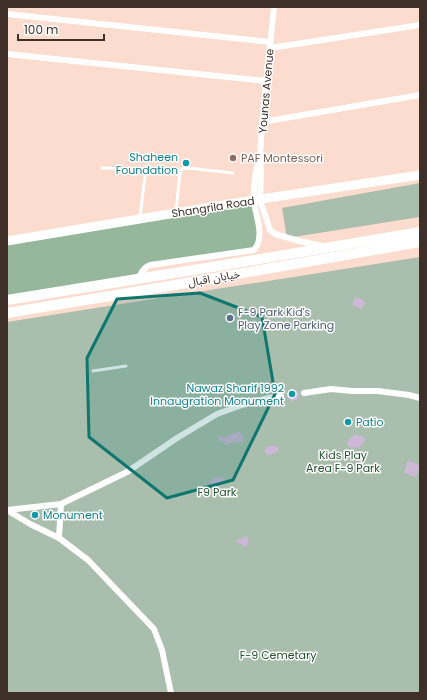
<svg xmlns="http://www.w3.org/2000/svg" width="427" height="700" font-family="Poppins,'Noto Sans Arabic',sans-serif">
<rect width="100%" height="100%" fill="#fbdcce"/>
<path fill="#aabead" d="M420,183V217L287,238L282,208Z
M420,257V693H7V322Z"/>
<path fill="#97b79c" d="M254,200L259,240L254,250L150,265L138,279L7,300V241Z"/>
<path fill="#ceb8d8" d="M355,297L365,301L364,305L363,306L362,309L352,305Z
M287 395a6 6 0 1 1 12 0a6 6 0 1 1-12 0Z
M238,432H240L242,436L244,437L243,442H234L225,445L223,441L220,442L218,440L219,437L217,435L224,438L227,437L232,433L235,434Z
M356,435H359L363,437L365,439L364,442L360,447L351,448L347,445L348,440L352,436Z
M272,446H277L278,448V451L269,455H267L266,453L264,452L265,450L267,447Z
M408,461L420,465L416,477L404,473Z
M221,477V478H224L225,483H222L223,485L211,487L210,481H213L212,478Z
M247,536L249,541L246,547H243V545L238,543L236,540L242,539V538Z"/>
<g fill="none" stroke-linecap="round" stroke-linejoin="round">
<path stroke="#fff" stroke-width="3" d="M102,168L144,169L145,176L140,217
M176,211L180,172L182,169L188,168L233,173
M93,371L126,366"/>
<path stroke="#fff" stroke-width="6" d="M274,7L262,122L260,157L261,174L260,200L270,230L275,234L299,241L322,246
M7,14L270,42
M270,48L420,25
M7,54L266,81
M262,122L420,95
M138,279C141,273 144,267 150,265L254,250C266,237 255,215 254,201C253,188 255,175 258,163
M304,393L331,389L352,391H378L409,395L420,398
M7,510L61,504L127,472L177,438L217,414L242,405L269,398L281,396
M7,510L30,524L59,538L88,560L154,629L162,650L171,693
M59,538L61,504"/>
<path stroke="#fff" stroke-width="9" d="M7,241L254,200L420,175"/>
<path stroke="#fff" stroke-width="10" d="M7,300L224,265L420,232
M7,313L152,289L420,242"/>
</g>
<path fill="#0f766e" fill-opacity="0.2" stroke="#0f766e" stroke-width="3" stroke-linejoin="round" d="M200,293L262,317L275,394L233,480L167,498L89,437L87,358L117,299Z"/>
<circle fill="#8d6e63" stroke="#fff" stroke-width="1.5" cx="233" cy="158" r="4"/>
<g fill="#0f9aa8" stroke="#fff" stroke-width="1.5">
<circle cx="186" cy="163" r="4"/>
<circle cx="292" cy="394" r="4"/>
<circle cx="348" cy="422" r="4"/>
<circle cx="35" cy="515" r="4"/>
</g>
<circle fill="#5c6f8a" stroke="#fff" stroke-width="1.5" cx="230" cy="318" r="4"/>
<g text-anchor="middle" stroke-width="3" stroke-linejoin="round" paint-order="stroke">
<g font-size="11" fill="#3e2f29" stroke="#fff">
<text transform="translate(266 91) rotate(-85)" y="4">Younas Avenue</text>
<text transform="translate(213 207) rotate(-9)" y="4">Shangrila Road</text>
<text transform="translate(214 278) rotate(-10)" y="4">خیابان اقبال</text>
</g>
<g font-size="11" fill="#0d838f" stroke="#fff" text-anchor="end">
<text x="178" y="161">Shaheen<tspan x="178" dy="13">Foundation</tspan></text>
<text x="284" y="392">Nawaz Sharif 1992<tspan x="284" dy="13">Innaugration Monument</tspan></text>
<text x="356" y="426" text-anchor="start">Patio</text>
<text x="43" y="519" text-anchor="start">Monument</text>
</g>
<g font-size="11" fill="#785e54" stroke="#fff" text-anchor="start">
<text x="241" y="162">PAF Montessori</text>
</g>
<g font-size="11" fill="#4e5e75" stroke="#fff" text-anchor="start">
<text x="238" y="316">F-9 Park Kid's<tspan x="238" dy="13">Play Zone Parking</tspan></text>
</g>
<g font-size="11" fill="#20522d" stroke="#fff">
<text x="343" y="459">Kids Play<tspan x="343" dy="13">Area F-9 Park</tspan></text>
<text x="217" y="496">F9 Park</text>
<text x="278" y="659">F-9 Cemetary</text>
</g>
</g>
<rect width="427" height="700" fill="none" stroke="#3e2f29" stroke-width="16"/>
<path d="M18 34v6h86v-6" fill="none" stroke="#3e2f29" stroke-width="2"/>
<text x="24" y="34" font-size="12" fill="#3e2f29" stroke="#ffffff" stroke-width="3" paint-order="stroke">100 m</text>
</svg>
